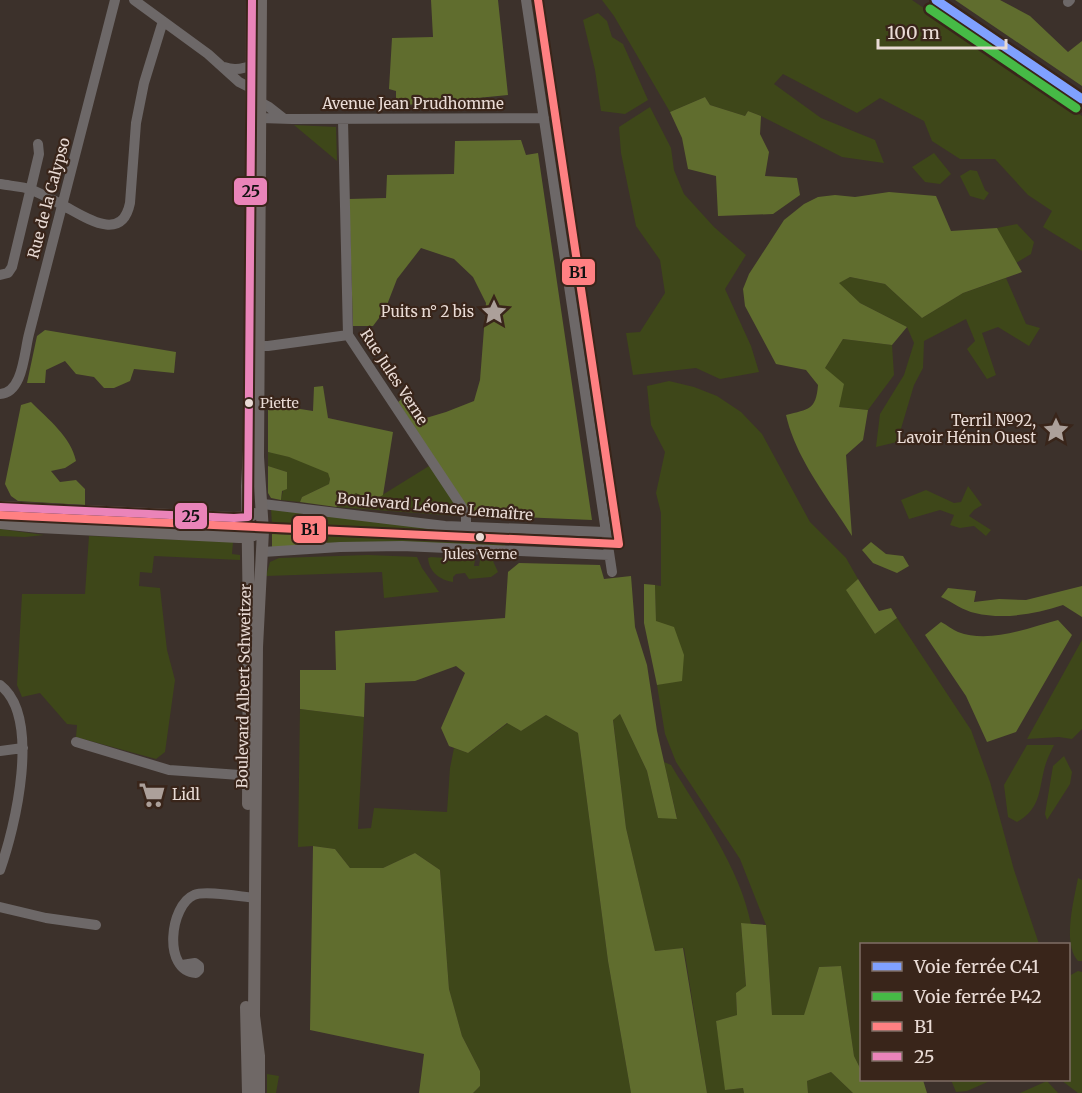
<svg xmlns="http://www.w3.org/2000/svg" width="1082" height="1093" font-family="Merriweather,serif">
<rect width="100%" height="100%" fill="#3c312b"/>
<path fill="#3e4719" d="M602,0H912L1082,116V251L1043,227L1052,211L1028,195L995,159H960L932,141L924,121L880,98L857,113L783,74L774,84L821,118L875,140L884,163L842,157L761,116L748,111L745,116L710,105L705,97L670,112L614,16Z
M598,13L607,21L612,37L623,44L648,100L625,114L601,111L595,70L583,20Z
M650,107L671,148L674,170L684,194L714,227L746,255L725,289L751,346L759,372L720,379L696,368L633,375L626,333L640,332L665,293L660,260L636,226L621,153L619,127Z
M294,125L336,127L337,161Z
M934,153L951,174L940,184L925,182L912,167Z
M970,170L977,171L985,190L989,193L984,200L970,196L960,176Z
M1017,224L1034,242L1031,254L1016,263L997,228Z
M850,277L885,284L922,318L963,293L1006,278L1026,324L1040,328L1029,346L998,327L982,333L996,375L987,379L967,349L975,341L966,319L924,341L923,368L914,385L897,442L876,447L880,414L904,375L914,343L907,327L860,303L838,283Z
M843,339L892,345L894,375L868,410L839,407L825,368Z
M669,381L694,387L717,396L741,412L762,434L810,522L846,558L858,579L847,591L875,634L897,618L971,730L990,782L1014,870L1039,944H862L861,1070L854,1056L841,966L819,967L804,1016L772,1015L766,925L740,859L676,762L665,734L657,685L682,680L656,621L655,585L661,586V513L656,493L665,452L651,425L647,386Z
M268,452C288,456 311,462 328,472L330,479L329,484L302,497L300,502L281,500L287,472L268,466Z
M429,466L460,507L457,510L458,516L336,507L356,493L371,502Z
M968,486L982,505L974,510L969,516L991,530L986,536L974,526L960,528L950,525L954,515L940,510L909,519L901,500L926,490L954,503L961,502Z
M271,509L473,529V533L272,524Z
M0,529L44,535L25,537L0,536Z
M89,536L233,542L232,554L240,555V560L154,556L152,573L140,572L139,586L160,588L167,650L175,680L165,752L156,759L76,737L77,725L67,724L40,693L22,697L17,685L22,594H85Z
M326,536L505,544V548L327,546Z
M368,555L417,557L422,568L439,592L384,598L382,572L266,576L270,562L279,558Z
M431,557L475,560L474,566H479L480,560L493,561L498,572L491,577L469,579L465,573L456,574L453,577V582C440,580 429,572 428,558Z
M1082,640V729L1072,739L1059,737L1027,739Z
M300,709L364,717L358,829L371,828L374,808L447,812L450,768L454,748L468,753L508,723L521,731L546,715L578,733L608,961L631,1093H473L480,1086V1071L462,1036L449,989L440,870L415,853L383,868H350L335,849L313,846L298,847Z
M620,714L647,771L658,818H677L664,762L671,765C701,815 739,866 751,924L741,923L746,987L736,993L737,1015L716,1021L726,1090L743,1088L744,1093H707L684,948L655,951L626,828L613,719Z
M1027,745H1054C1051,751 1048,757 1046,763C1038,788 1043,807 1017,822L1008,817L1004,785Z
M1064,756L1072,772L1070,784L1047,820L1045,814L1053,766Z
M1078,878L1082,880V961H1078C1062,944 1074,900 1078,878Z
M1078,971L1082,972V1093H1078L1061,1080H1068L1069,976Z
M831,1072L853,1093H808L807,1081Z
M267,1074L279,1076L276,1093H267Z
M951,1080H992L967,1091L956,1092Z
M1047,1081L1058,1093H1020Z"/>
<path fill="#606d2e" d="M431,0H498L508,95L396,106V91L389,89L392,38L433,37Z
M955,0H1000L1030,16L1068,52L1082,41V86Z
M705,97L710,105L745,116L748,111L761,116L760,134L769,152L765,176L797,178L800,195L773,214L718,216L716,176L688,169L682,138L670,112Z
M521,140L526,155L538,153L592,520L471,515L398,402L407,395L426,418L446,412L474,401L480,380L486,303L473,277L454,259L421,248L397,279L385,310L373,326H353L349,199L386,198L387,175L454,174L455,141Z
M889,192L936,196L951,231L997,228L1022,272L963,293L922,318L885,284L850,277L839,283L860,303L907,327L892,345L843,339L825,368L844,384L839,407L868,410L863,440L846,455L852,536C828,498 796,459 786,415C809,409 816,410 818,385L806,370L776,364L745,306L743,289L749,274L784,220L804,204L818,197L835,195L855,197Z
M45,330L176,352L174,373L134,369L130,381L114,388H104L94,377L76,374L65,361L46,370L45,383H27L37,336Z
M323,386L328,418L393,432L383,495L371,502L356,493L336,507L300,502L302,497L329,484L330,479L328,473L289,457L268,452V404L313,411L314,387Z
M31,402C48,419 71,437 76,461L65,468L51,471L60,482L76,480L85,489V505L18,501L11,496L5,484L21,405Z
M268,466L287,472V489L282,491L281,500L271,498L268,493Z
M272,534L326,536L327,546L272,548Z
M871,542L886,554L903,556L909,566L897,573L873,563L862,550Z
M519,563L600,565L604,579L631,576L635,627L647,665L657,731L677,819L658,818L647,771L620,714L613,720L626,828L655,951L683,948L707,1093H631L608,961L578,733L546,715L521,731L507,723L468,753L449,746L441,728L465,673L456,666L415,681L365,683L364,717L300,709V670H336L335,631L505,618L508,572Z
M858,579L879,611L891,608L897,618L875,634L846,590Z
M644,584L655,585L656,621L674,627L684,655L682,681L657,685L644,623Z
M1082,586V617L1063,605C1035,614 1004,620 975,613C964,611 952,602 941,597L948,588L976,591L974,602L999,599L1026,600Z
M1058,620L1072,635L1016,732L987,742L966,696L925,635L941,622C947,625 953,630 958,632C989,644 1028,628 1058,620Z
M313,846L335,849L350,868H383L415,853L440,870L449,989L462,1036L480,1071V1086L473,1093H419L424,1054L310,1030Z
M741,923L766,925L772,1015H804L819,967L841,966L854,1056L861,1070L862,1080H923L927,1093H853L831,1072L807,1081L808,1093H744L743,1088L725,1090L716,1021L737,1015L736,993L746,986Z"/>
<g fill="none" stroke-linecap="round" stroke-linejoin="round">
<path stroke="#6d6868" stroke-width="10" d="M134,0L208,54L239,82L251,88
M526,0L612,572
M1068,2L1070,0
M224,67C240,73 247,64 256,67
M256,97V100L269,107L283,118
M255,114L261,118L292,119L544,118
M343,120L348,335L462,507L466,515V527
M0,184C10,186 22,186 32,190C44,195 55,201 66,207C88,219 122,242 130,203L136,123L144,83L163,21
M0,275L8,273L12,267L39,154L38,144
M250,346H268L348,335
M0,394C23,393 24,353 29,334L115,0
M263,504L445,526L605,532
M263,552L340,547L402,546L609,555
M0,685C42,717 15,828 0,870
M76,742L169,770L254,776
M0,751L23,748
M0,907L46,918L96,925
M182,965L195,963L199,966V970L196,973C162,971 170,905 194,895C205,890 242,897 255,898"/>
<path stroke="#6f6866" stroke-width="12" d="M0,507L234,518L248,517L254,514
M0,523L39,527L239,537H248L256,534
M248,804L249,626L247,486L250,432L252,0
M246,1007L248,1093
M259,1093V1056L254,1016L257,647L263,531L258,457L261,0"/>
<g stroke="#39251a" stroke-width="12">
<path id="bus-1" d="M538,0L619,544
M0,515L619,544"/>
</g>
<g stroke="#39251a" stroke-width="12">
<path id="bus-2" d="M0,507L234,518L248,517L252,0"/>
</g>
<use href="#bus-1" stroke="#ff8082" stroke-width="8"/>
<use href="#bus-2" stroke="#ea84b9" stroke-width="8"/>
<g stroke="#39251a" stroke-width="14">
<path id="rail-1" d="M936,0L1082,99"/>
</g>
<g stroke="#39251a" stroke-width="14">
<path id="rail-2" d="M930,9L1076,108"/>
</g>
<use href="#rail-1" stroke="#80a1ff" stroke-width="9"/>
<use href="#rail-2" stroke="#46ba46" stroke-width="9"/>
</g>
<defs>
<g id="sight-bare" transform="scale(2.07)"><path d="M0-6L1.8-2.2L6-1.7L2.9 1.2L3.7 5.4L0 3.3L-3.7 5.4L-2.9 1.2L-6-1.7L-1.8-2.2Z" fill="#aca09a" stroke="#39251a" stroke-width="2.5" paint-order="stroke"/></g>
<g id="supermarket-bare" transform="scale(2.07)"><path d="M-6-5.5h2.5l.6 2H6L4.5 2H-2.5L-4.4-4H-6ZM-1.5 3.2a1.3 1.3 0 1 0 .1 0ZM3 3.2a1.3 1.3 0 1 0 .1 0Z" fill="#aca09a" stroke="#39251a" stroke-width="2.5" paint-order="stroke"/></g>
</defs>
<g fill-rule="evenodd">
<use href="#sight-bare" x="494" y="312"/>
<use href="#sight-bare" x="1056" y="430"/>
<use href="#supermarket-bare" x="152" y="795"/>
</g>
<g fill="#e9dbd5" stroke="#39251a" stroke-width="2">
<circle cx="249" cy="403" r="5"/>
<circle cx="480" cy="537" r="5"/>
</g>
<g text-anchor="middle" stroke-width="4.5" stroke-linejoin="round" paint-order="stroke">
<g font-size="14" fill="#e9dbd5" stroke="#39251a" text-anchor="start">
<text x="260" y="408">Piette</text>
<text x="480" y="559" text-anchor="middle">Jules Verne</text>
</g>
<g font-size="15" fill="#e9dbd5" stroke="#39251a">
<text x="413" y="109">Avenue Jean Prudhomme</text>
<text transform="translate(49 198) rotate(-75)" y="5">Rue de la Calypso</text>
<text transform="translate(394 377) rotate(57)" y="5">Rue Jules Verne</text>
<text transform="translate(435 507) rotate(5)" y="5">Boulevard Léonce Lemaître</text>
<text transform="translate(244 686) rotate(-89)" y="5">Boulevard Albert Schweitzer</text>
</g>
<g font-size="15" fill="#e9dbd5" stroke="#39251a" text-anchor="end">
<text x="474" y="317">Puits n° 2 bis</text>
<text x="1036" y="426">Terril №92,<tspan x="1036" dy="17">Lavoir Hénin Ouest</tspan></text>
<text x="172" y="800" text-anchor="start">Lidl</text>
</g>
</g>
<g stroke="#39251a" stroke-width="2">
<rect x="233" y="177" width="35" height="29" rx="6" fill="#ea84b9"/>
<rect x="561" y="258" width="35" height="28" rx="6" fill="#ff8082"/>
<rect x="174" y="502" width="34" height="28" rx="6" fill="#ea84b9"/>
<rect x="292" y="515" width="35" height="29" rx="6" fill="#ff8082"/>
</g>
<g font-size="16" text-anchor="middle" font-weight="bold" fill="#111">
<text x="251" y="197">25</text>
<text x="578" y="278">B1</text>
<text x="191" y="522">25</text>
<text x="310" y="535">B1</text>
</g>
<rect x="860" y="943" width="210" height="138" fill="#39251a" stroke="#7f6e65" stroke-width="1.5"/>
<rect x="872" y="962" width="30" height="9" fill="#80a1ff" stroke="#7f6e65" stroke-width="1.5"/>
<text x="914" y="973" font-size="18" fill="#e9dbd5">Voie ferrée C41</text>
<rect x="872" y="992" width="30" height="9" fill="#46ba46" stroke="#7f6e65" stroke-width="1.5"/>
<text x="914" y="1003" font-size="18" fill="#e9dbd5">Voie ferrée P42</text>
<rect x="872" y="1022" width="30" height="9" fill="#ff8082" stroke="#7f6e65" stroke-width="1.5"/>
<text x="914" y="1033" font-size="18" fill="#e9dbd5">B1</text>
<rect x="872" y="1052" width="30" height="9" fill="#ea84b9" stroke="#7f6e65" stroke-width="1.5"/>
<text x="914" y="1063" font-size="18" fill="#e9dbd5">25</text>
<path d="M878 39v9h128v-9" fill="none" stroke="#e9dbd5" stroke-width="3"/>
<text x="887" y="39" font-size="18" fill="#e9dbd5" stroke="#39251a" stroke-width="4.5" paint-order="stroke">100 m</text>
</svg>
